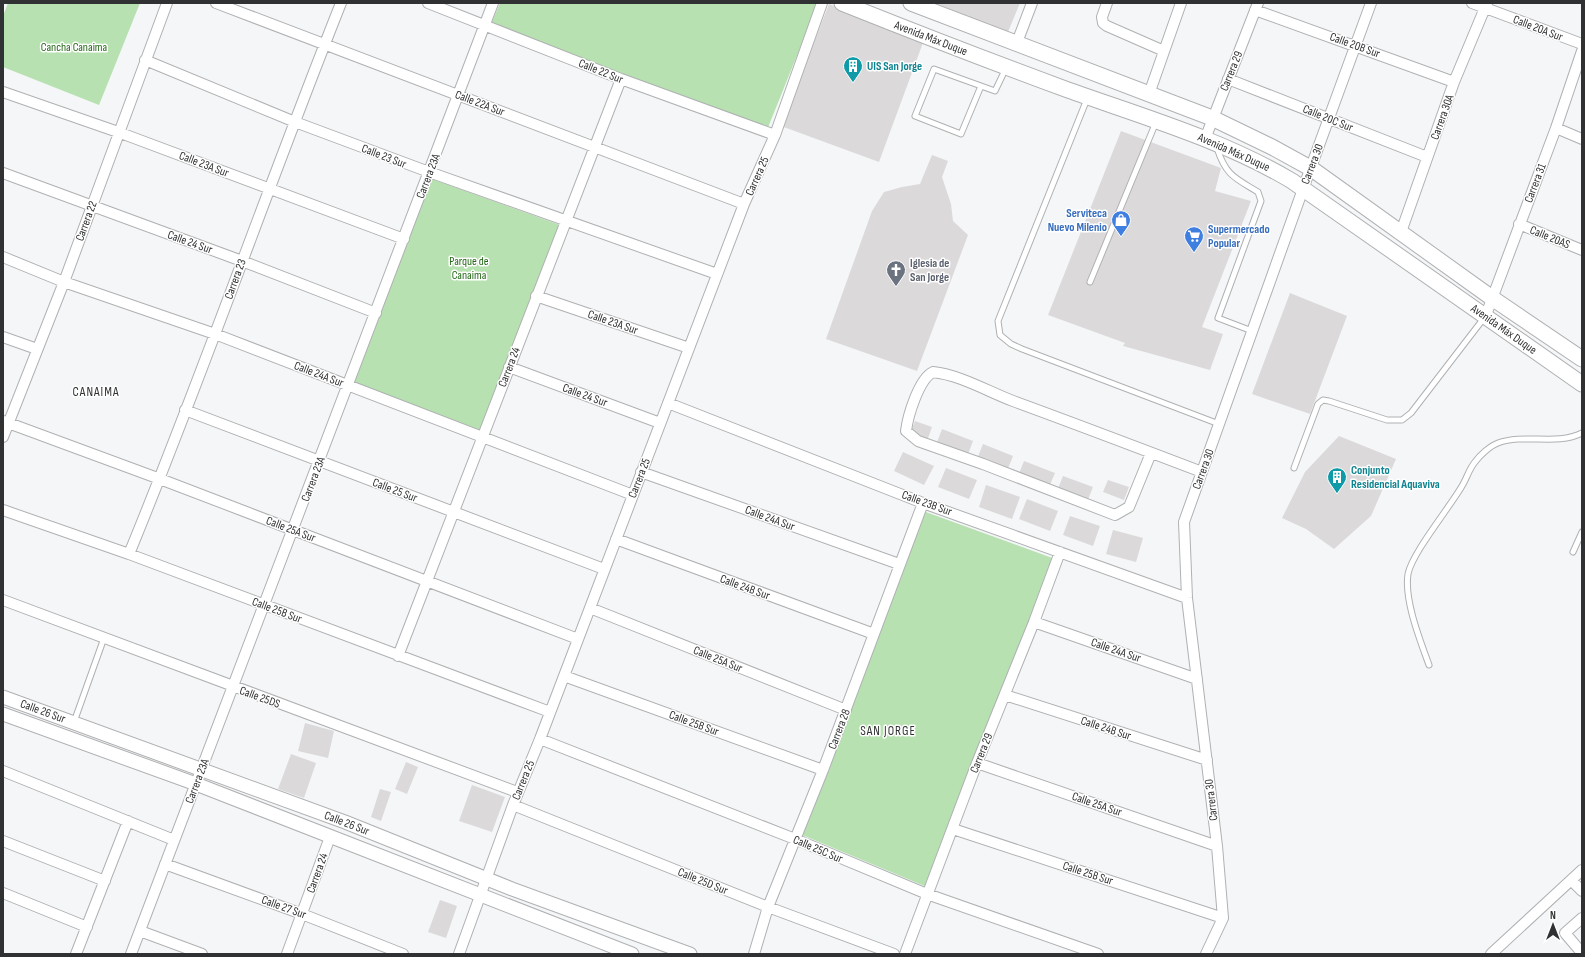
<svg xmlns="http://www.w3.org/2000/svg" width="1585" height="957" font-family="'Sofia Sans Condensed',sans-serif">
<rect width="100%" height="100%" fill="#f4f6f8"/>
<path fill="#b7e1b0" d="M8,3H140L99,105L3,67V16Z
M500,3H818L767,130L615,74L492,22Z
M429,178L560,225L480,432L352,382Z
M923,511L1055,559L927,887L800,834Z"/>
<path fill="#dcd9db" d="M935,3H1020L1008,32Z
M829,4L924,40L879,162L781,126Z
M1121,131L1221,168L1215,191L1251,201L1202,327L1223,334L1210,370L1123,346L1125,343L1048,315Z
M932,155L948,161L942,177L951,204L953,221L968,235L917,371L826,339L872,211L884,192L902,187L920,184Z
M1290,293L1347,316L1310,414L1252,394Z
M915,421L932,427L927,441L910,434Z
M942,429L973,441L967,457L936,445Z
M1339,436L1396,459L1371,516L1334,549L1306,529L1282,518L1305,472Z
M983,444L1013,456L1007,471L977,459Z
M903,452L934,466L924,485L894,471Z
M1024,461L1055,473L1049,487L1018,476Z
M946,468L977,480L969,499L938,487Z
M1063,476L1093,487L1087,502L1057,491Z
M1108,480L1129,487L1124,500L1103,492Z
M986,485L1020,497L1012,519L979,507Z
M1027,499L1058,511L1050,531L1019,519Z
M1070,516L1100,526L1093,546L1063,535Z
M1113,530L1143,538L1136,562L1106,554Z
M305,723L334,731L328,758L298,751Z
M291,754L316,763L304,798L278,789Z
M406,762L418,767L407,794L395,789Z
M472,785L505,797L492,832L459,821Z
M380,789L391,792L381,821L371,817Z
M440,900L457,906L446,938L428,932Z"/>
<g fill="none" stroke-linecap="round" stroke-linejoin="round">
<g stroke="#afb1b3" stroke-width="7">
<path id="service" d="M981,86L961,134L915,116L934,69L995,91L1006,68
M1087,99L998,321L1000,335L1011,344L1022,349L1219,424
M1217,148C1226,176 1235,178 1258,192L1261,201L1218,318L1252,331
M1090,282L1156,122
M1294,468L1318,404L1323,400L1329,401L1387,420H1402L1411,413L1484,318
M1573,552L1582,532
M1429,665C1420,640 1404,600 1408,574C1412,553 1450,507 1462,486C1467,478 1469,469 1475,462C1480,455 1490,446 1498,443C1525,433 1556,446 1582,433
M74,722L104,638"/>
</g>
<g stroke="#afb1b3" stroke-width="12">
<path id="minor" d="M216,3L744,204
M428,3L621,79L775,135
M1107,3L1102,17L1103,23L1107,26L1164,51
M1472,3L1582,44
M1255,10L1454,82
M1016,45L1032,3
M145,60L295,122L429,172L717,274
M1228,79L1427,157
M3,92L118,132L404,239
M1149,94L1181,3
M1556,128L1582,139
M1205,139L1258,3
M3,173L242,261L376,313
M1519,224L1582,250
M1401,232L1454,82L1487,3
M3,257L64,282L215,334L633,495
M536,296L689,348
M1486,315L1556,128L1582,51
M3,337L37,349
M509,367L660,423
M668,403L923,503L1187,598
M185,410L604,569
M3,421L160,479L578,639
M3,437L64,282L167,3
M1151,453L1129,507L1115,515L983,464L918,441L906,431C908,415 919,379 933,372C960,375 987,391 1013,401C1076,424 1139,448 1202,472
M641,472L899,564
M3,510L129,554L550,712
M616,539L874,634
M129,554C204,372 268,186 341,3
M3,600L517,792
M590,608L846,710
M1034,622L1197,679
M398,656L621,79
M564,676L823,770
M1005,695L1207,760
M540,739L795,839L927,894L1098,954
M977,763L1217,846
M3,771L174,840
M513,805L768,907L894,954
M953,829L1223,918
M3,841L105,881
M165,864L302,914L403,954
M1571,880L1582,891
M3,893L87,927
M1582,918L1565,933L1582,953
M140,931L202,954
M76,954L128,821
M131,954L493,3
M287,954L330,837
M459,954L513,805L540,739L744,204L775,135L822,3
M754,954L768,907L823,770L923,503
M905,954L977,763L1034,622L1060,552
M1206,954L1223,918L1217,846L1187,598L1184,522L1303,189L1371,3
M1491,954L1582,870"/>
</g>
<g stroke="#afb1b3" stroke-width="15">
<path id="tertiary" d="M3,697L345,822L512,889L690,954
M3,714L196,784L632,954"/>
</g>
<g stroke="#afb1b3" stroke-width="17">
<path id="secondary" d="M842,3C917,33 992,62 1068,90C1144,117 1223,140 1292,181L1582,384
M911,3L1212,118L1272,147L1312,169L1492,298L1582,359"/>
</g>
<use href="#service" stroke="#fff" stroke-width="5"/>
<use href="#minor" stroke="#fff" stroke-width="10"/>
<use href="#tertiary" stroke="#fff" stroke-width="13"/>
<use href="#secondary" stroke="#fff" stroke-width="15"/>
</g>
<defs>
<g id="building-pin" transform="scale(1)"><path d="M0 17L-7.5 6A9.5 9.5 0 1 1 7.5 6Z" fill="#0f9aa8" stroke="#fff"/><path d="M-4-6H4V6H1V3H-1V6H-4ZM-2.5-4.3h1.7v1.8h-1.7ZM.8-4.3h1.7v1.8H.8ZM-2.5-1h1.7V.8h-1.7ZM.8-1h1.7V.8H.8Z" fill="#fff"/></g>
<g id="shop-pin" transform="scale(1)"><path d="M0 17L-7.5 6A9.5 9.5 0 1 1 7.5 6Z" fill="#3f7fe0" stroke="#fff"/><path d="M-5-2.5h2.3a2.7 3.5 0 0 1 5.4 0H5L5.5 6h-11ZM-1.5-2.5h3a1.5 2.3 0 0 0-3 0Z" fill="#fff"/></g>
<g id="supermarket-pin" transform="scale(1)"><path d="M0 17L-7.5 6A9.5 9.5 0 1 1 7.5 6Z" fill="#3f7fe0" stroke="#fff"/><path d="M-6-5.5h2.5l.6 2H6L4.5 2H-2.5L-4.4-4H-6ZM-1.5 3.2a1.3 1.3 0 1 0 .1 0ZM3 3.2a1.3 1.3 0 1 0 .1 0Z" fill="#fff"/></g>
<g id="church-pin" transform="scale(1)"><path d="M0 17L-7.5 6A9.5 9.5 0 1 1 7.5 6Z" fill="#6b7280" stroke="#fff"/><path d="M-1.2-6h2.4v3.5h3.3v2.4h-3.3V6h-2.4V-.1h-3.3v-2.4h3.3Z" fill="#fff"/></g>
</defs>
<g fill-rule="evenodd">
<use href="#building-pin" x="853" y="66"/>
<use href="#shop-pin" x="1121" y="220"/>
<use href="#supermarket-pin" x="1194" y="236"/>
<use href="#church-pin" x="896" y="270"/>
<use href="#building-pin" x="1337" y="477"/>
</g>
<g text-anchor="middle" stroke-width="3" stroke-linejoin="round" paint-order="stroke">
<g font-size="12" fill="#303132" stroke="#fff">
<text transform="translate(1538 28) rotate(21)" y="4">Calle 20A Sur</text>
<text transform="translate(931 38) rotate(21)" y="4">Avenida Máx Duque</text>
<text transform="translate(1355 45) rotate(20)" y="4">Calle 20B Sur</text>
<text transform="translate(601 71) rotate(22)" y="4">Calle 22 Sur</text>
<text transform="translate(1231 71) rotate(-68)" y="4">Carrera 29</text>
<text transform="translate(480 103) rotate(21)" y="4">Calle 22A Sur</text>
<text transform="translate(1442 117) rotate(-70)" y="4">Carrera 30A</text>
<text transform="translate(1328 118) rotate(22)" y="4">Calle 20C Sur</text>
<text transform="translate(1234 152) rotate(24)" y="4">Avenida Máx Duque</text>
<text transform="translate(384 156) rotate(21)" y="4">Calle 23 Sur</text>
<text transform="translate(204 164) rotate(21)" y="4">Calle 23A Sur</text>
<text transform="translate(1312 164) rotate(-69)" y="4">Carrera 30</text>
<text transform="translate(428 176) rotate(-69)" y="4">Carrera 23A</text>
<text transform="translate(757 176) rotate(-66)" y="4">Carrera 25</text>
<text transform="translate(1535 183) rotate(-69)" y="4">Carrera 31</text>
<text transform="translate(86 221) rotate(-70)" y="4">Carrera 22</text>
<text transform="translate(1550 237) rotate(22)" y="4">Calle 20AS</text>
<text transform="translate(190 242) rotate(20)" y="4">Calle 24 Sur</text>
<text transform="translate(235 279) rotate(-70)" y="4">Carrera 23</text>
<text transform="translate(613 322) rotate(19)" y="4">Calle 23A Sur</text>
<text transform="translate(1504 329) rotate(35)" y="4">Avenida Máx Duque</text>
<text transform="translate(509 367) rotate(-69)" y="4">Carrera 24</text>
<text transform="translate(319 374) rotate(21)" y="4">Calle 24A Sur</text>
<text transform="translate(585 395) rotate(20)" y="4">Calle 24 Sur</text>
<text transform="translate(1203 469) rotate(-70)" y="4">Carrera 30</text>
<text transform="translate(639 478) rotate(-69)" y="4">Carrera 25</text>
<text transform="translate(313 479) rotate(-69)" y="4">Carrera 23A</text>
<text transform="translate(395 490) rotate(21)" y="4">Calle 25 Sur</text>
<text transform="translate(927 503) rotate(20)" y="4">Calle 23B Sur</text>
<text transform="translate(770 518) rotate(20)" y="4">Calle 24A Sur</text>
<text transform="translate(291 529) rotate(21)" y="4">Calle 25A Sur</text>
<text transform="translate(745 587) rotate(20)" y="4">Calle 24B Sur</text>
<text transform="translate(277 610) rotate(21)" y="4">Calle 25B Sur</text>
<text transform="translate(1116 650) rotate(19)" y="4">Calle 24A Sur</text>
<text transform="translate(718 659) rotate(22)" y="4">Calle 25A Sur</text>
<text transform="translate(260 697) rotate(20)" y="4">Calle 25DS</text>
<text transform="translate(43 711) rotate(20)" y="4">Calle 26 Sur</text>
<text transform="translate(694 723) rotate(20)" y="4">Calle 25B Sur</text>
<text transform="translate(1106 728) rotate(18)" y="4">Calle 24B Sur</text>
<text transform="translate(839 729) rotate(-69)" y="4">Carrera 28</text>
<text transform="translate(981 753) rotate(-68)" y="4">Carrera 29</text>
<text transform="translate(523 780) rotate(-68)" y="4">Carrera 25</text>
<text transform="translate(197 781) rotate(-69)" y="4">Carrera 23A</text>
<text transform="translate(1211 800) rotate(-97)" y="4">Carrera 30</text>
<text transform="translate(1097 804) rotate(19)" y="4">Calle 25A Sur</text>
<text transform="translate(347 823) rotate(21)" y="4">Calle 26 Sur</text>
<text transform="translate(818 849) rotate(23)" y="4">Calle 25C Sur</text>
<text transform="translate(317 873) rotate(-70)" y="4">Carrera 24</text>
<text transform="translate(1088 873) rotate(18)" y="4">Calle 25B Sur</text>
<text transform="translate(703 881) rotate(22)" y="4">Calle 25D Sur</text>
<text transform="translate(284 907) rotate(20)" y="4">Calle 27 Sur</text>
</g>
<g font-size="12" fill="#226716" stroke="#fff">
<text x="74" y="51">Cancha Canaima</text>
<text x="469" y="265">Parque de<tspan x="469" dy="14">Canaima</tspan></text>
</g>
<g font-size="12" font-weight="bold" fill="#0d838f" stroke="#fff" text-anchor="start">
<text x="867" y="70">UIS San Jorge</text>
<text x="1351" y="474">Conjunto<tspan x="1351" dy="14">Residencial Aquaviva</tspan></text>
</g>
<g font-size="12" font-weight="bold" fill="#366cbe" stroke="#fff" text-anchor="end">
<text x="1107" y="217">Serviteca<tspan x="1107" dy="14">Nuevo Milenio</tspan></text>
<text x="1208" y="233" text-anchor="start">Supermercado<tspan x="1208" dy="14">Popular</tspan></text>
</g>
<g font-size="12" font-weight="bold" fill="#5b616d" stroke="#fff" text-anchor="start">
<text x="910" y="267">Iglesia de<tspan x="910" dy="14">San Jorge</tspan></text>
</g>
<g font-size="13" letter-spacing="1" fill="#303132" stroke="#fff">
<text x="96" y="396">CANAIMA</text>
<text x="888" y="735">SAN JORGE</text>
</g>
</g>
<rect width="1585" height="957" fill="none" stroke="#303132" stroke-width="8"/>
<g transform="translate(1553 925)" stroke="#ffffff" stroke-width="3" paint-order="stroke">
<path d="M0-3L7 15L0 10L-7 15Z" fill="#303132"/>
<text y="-6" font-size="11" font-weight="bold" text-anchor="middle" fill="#303132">N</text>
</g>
</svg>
